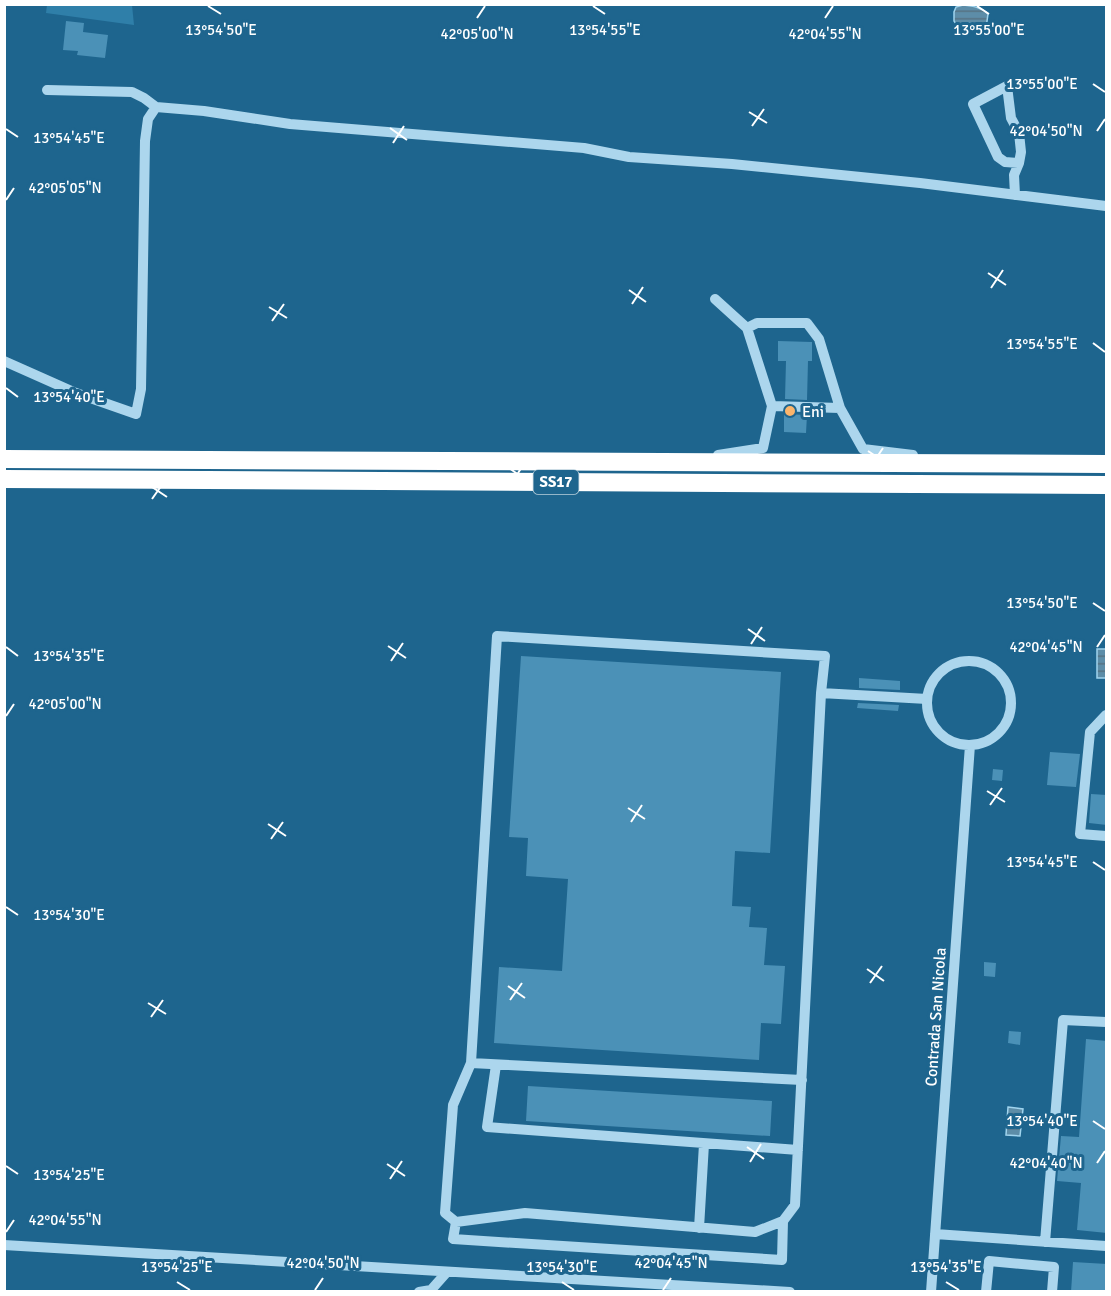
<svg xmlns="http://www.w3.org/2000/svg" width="1111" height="1296" font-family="Signika,sans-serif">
<defs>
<pattern id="water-rules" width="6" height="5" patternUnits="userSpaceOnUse" patternTransform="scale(1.5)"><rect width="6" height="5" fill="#5d8da8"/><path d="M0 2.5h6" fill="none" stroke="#567383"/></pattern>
</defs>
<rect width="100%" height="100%" fill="#1e658e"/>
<path fill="#2f7fa9" d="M47,5H132L134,25L46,13Z"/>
<path fill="url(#water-rules)" stroke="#a0d4ee" stroke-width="1.5" d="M963,5C973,6 981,7 988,14L986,28L981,29L972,23L956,24L954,21V12L956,7Z
M1097,649H1106V678H1097Z
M1008,1107L1023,1109L1020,1136L1006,1135Z"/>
<path fill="#4b91b7" d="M66,21L84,23L83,32L108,35L105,58L77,55L78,51L63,50Z
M778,341L812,342V361H808L807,400L785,399L786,361H778Z
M784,414L807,415L806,433L784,432Z
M521,656L781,672L770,853L735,851L732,906L751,907L749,927L767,928L764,965L785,966L781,1024L761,1023L759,1060L494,1043L499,967L562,971L568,879L526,876L528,838L509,837Z
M859,678L900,681V690L859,688Z
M858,703L899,705L898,711L857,708Z
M1050,752L1080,754L1076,787L1047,785Z
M993,769L1003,770L1002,781L992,780Z
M1091,794L1107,795V825L1089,823Z
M984,962L996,963L995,977L984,976Z
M1009,1031L1021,1032L1020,1045L1008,1043Z
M1086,1039L1107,1041V1233L1077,1230L1081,1183L1057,1181L1061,1136L1079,1137Z
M528,1086L772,1101L770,1136L526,1121Z
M1073,1262L1107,1264V1292H1071Z"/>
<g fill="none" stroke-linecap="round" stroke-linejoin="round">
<path stroke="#acd6ed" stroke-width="10" d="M47,90L132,92L144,98L156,107
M1015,195L1014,175L1019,163L1021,152L1019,133L1011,118L1007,86L973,104L998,157L1005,162L1019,163
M715,299L747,328
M4,361L76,393L136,414L141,389L145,141L148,119L156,107L204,111L290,124L584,148L629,157L732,164L920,183L1106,206
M772,406L747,328L757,323H807L819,339L840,408
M718,455L763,448L772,406L840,408L863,449L913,455
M927 703a42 42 0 1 1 84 0a42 42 0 1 1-84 0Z
M821,693L927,699
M1106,715L1090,732L1080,834L1106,836
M471,1063L453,1105L445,1213L456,1222L525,1213L755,1232L783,1221L795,1205L821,693L825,656L497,636L471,1063L802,1080
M496,1065L487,1127L798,1150
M456,1222L453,1239L782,1260L783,1221
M699,1228L704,1144
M935,1234L1106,1246
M1045,1242L1063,1020L1106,1022
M4,1245L790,1292
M419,1292L431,1290L447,1272
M931,1292L970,745
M986,1292L989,1261L1054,1267L1052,1292"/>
<path stroke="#fff" stroke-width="18" d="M4,459L1106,464
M4,479L1106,485"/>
</g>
<path fill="none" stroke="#fff" stroke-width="2" d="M208,6L221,14M593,6L605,14M977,6L989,14M477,18L485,6M825,18L833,6M1093,84L1105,92M749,112L767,123M752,126L764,109M390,128L407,140M6,129L18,137M1097,131L1105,119M393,143L404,126M6,200L14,188M988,273L1006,285M991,288L1003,270M629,290L646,302M632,304L643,287M269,307L287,318M272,321L284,304M1093,343L1105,352M6,388L18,397M868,451L886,463M871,466L883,448M509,468L526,480M512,483L523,465M149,485L167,497M152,499L164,482M1093,603L1105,611M748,629L765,641M751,644L762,627M388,646L406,658M6,647L18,656M1097,647L1105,635M391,661L403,643M6,716L14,704M987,791L1005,802M990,805L1002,788M628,808L645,819M631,822L642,805M268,824L286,836M271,839L283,822M1093,862L1105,870M6,907L18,915M867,969L884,981M870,983L882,966M508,986L525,998M510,1000L522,983M148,1003L166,1014M151,1017L163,1000M1093,1121L1105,1129M747,1147L764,1159M750,1162L761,1144M1097,1163L1105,1151M387,1164L405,1176M6,1166L18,1174M390,1179L402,1161M6,1232L14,1220M177,1282L190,1290M562,1282L574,1290M946,1282L959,1290M315,1290L323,1278M663,1290L671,1278"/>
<circle fill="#fbb56c" stroke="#1e658e" stroke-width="2" cx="790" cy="411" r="6"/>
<g text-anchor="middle" stroke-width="6" stroke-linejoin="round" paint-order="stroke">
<rect fill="#1e658e" stroke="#bcd1dd" stroke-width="1.5" x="533.5" y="470" width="45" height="24" rx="4.5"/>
<g font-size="15" font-weight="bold" fill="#fff">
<text x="556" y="487">SS17</text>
</g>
<g font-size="16" fill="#fff" stroke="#1e658e" text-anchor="start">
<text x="802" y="417">Eni</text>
</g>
<g font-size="16" fill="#fff" stroke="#1e658e">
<text transform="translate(935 1017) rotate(-86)" y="6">Contrada San Nicola</text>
</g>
</g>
<g font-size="15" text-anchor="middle" fill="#fff" stroke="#1e658e" stroke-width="6" stroke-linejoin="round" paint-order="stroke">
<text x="221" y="35">13°54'50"E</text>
<text x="605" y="35">13°54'55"E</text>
<text x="989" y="35">13°55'00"E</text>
<text x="477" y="39">42°05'00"N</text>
<text x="825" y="39">42°04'55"N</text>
<text x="1042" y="89">13°55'00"E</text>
<text x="1046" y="136">42°04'50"N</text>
<text x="69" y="143">13°54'45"E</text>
<text x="65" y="193">42°05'05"N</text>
<text x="1042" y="349">13°54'55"E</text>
<text x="69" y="402">13°54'40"E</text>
<text x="1042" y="608">13°54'50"E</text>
<text x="1046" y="652">42°04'45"N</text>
<text x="69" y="661">13°54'35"E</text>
<text x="65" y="709">42°05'00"N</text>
<text x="1042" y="867">13°54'45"E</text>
<text x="69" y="920">13°54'30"E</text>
<text x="1042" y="1126">13°54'40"E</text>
<text x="1046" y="1168">42°04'40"N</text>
<text x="69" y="1180">13°54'25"E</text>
<text x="65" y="1225">42°04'55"N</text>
<text x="323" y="1268">42°04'50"N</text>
<text x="671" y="1268">42°04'45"N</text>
<text x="177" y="1272">13°54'25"E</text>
<text x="562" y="1272">13°54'30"E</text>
<text x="946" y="1272">13°54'35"E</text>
</g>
<rect width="1111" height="1296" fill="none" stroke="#ffffff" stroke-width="12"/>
</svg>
